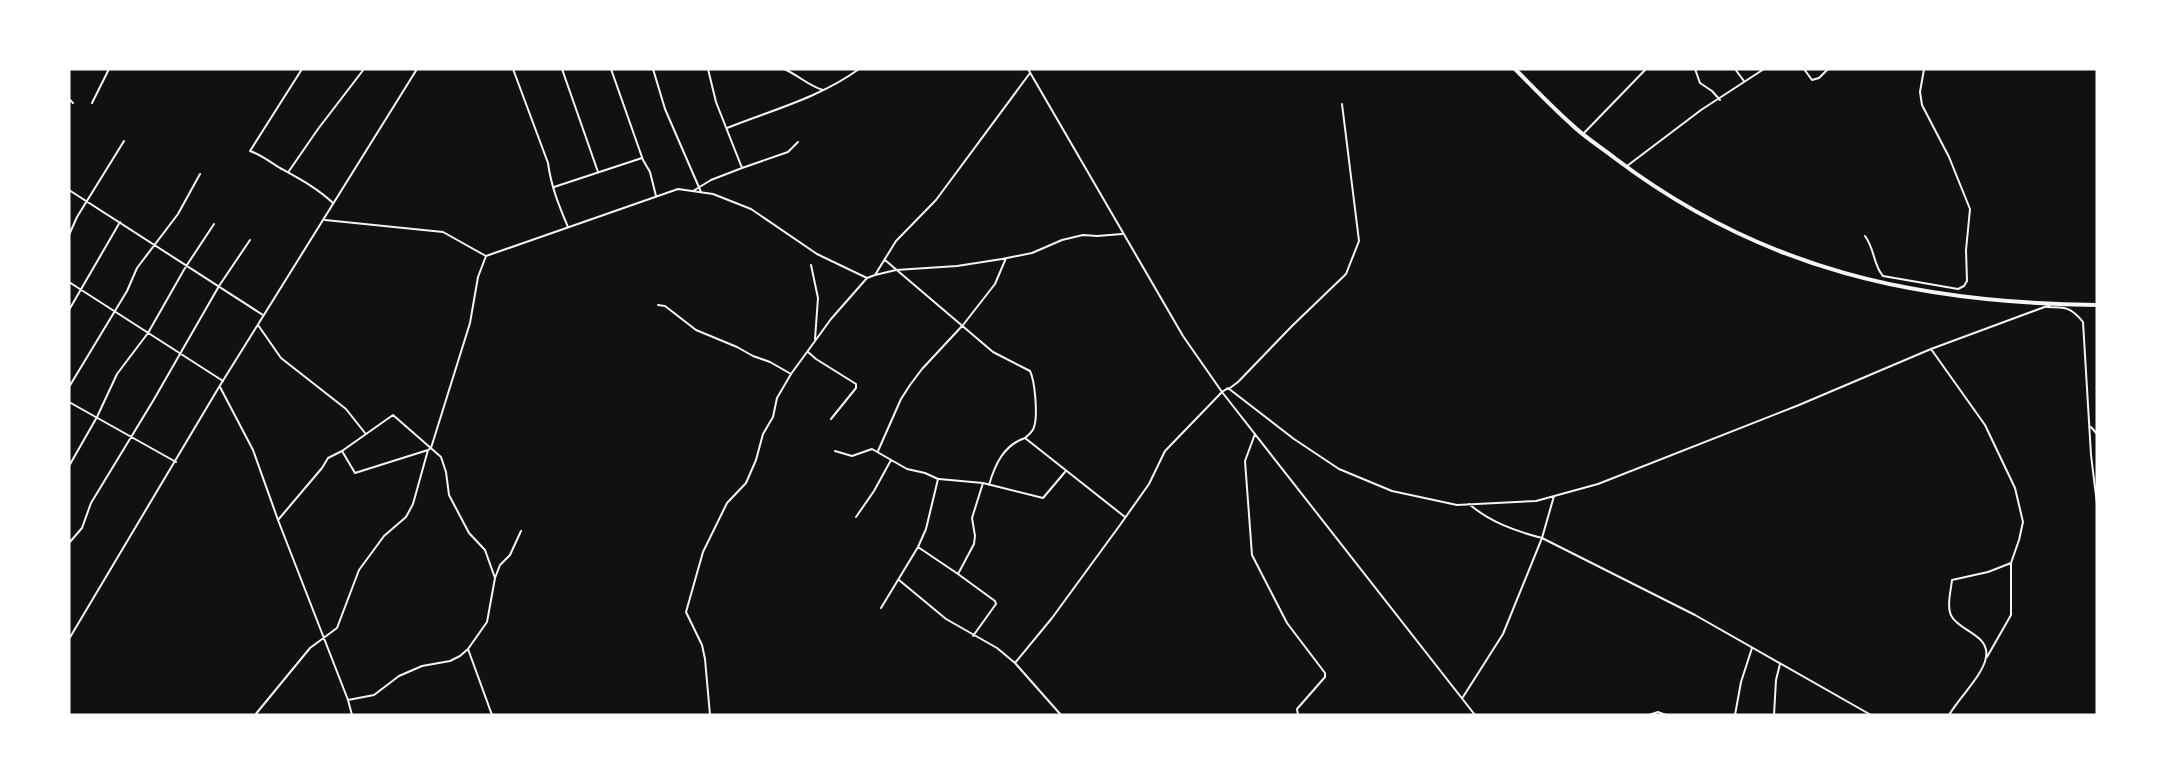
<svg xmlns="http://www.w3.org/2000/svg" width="2166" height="784" font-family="'Exo 2',sans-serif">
<rect width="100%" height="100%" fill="#111"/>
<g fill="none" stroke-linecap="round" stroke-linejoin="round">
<path stroke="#f5f5f5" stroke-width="2" d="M302,69L250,151C262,155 270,162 280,168C300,179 317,188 333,203
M513,69L548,163C551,186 559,206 568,227
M562,69L598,172
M611,69L643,160L650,172L656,196
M653,69L665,109L701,192
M708,69L716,102L742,168
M784,69C798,75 809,86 823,90
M1028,69L1183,336L1222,392L1228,388L1294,439L1339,469L1392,491L1457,505L1536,501L1598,484L1799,405L1931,349L2050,305
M1695,69L1700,83L1712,91L1720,100
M1735,69L1744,81
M1804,69L1812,80L1819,78L1828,69
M69,99L73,103
M92,103L109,69
M727,128C772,110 819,98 859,69
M1584,133L1646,69
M1627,166L1701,110L1764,69
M289,171L318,129L364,69
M554,187L642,158
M69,190L263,315
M693,191L711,180L742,168L788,152L798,142
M325,220L443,232L486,256L678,189L713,194L751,209L817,254L867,278L875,275L896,241L936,200L1030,73
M69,235L77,217L124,141
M1865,236C1875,249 1873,265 1883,276L1958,289L1964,286L1967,281L1966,250L1970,209L1949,157L1922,105L1920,92L1924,69
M885,260L993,352L1030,371C1035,381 1038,416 1034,427C1033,432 1029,434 1025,438L1125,517
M811,265L818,298L815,339
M875,275L896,270L957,266L1002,259L1032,253L1062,240L1083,235L1097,236L1122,234
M69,282L223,381
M658,305L665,306L696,330L737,347L753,356L770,362L791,374
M2047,307C2065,307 2071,307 2083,322L2091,455L2097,504
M69,310L120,222
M258,325L281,358L346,409L365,433
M1931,349L1985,425L2015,488L2023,522L2019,540L2011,563L1988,572L1952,580C1951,590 1946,608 1952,617C1960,631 1990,635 1986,657C1984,674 1958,699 1949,715
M808,352L816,359L856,384V388L831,419
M69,387L127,291L137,268L178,214L200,174
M220,387L253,450L278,520L348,700L352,715
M1230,388L1238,382L1292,326L1346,274L1359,241L1342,104
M69,402L176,462
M2091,427L2097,434
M1255,434L1245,461L1252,555L1287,623L1325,673V677L1297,709L1298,715
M342,451L355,473L428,450
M835,451L852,456L872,449L907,469L925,473L938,479L926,529L918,547L881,608
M878,451L901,399L910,385L922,369L963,325L995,284L1006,258
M69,466L97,417L117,374L148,333L185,268L214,224
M939,479L983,483L1043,498L1065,472
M989,485C995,464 1004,445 1025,438
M1469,504C1490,522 1515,531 1542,538L1695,615L1871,715
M856,517L874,491L891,460
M278,520L322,468L328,458L342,451L393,415L441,457L446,472L449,495L469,533L485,550L495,578
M69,543L82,528L91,503L153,401L219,286L250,240
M918,547L958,574
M899,580L946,619L997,648L1015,663L1061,715
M973,636L996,604L995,601L958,574L974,544L975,536L972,518L983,483
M468,649L492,715
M1987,657L2011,615V563
M1015,663L1052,618L1120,525L1149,484L1165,451L1222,392L1475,715
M1463,697L1503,634L1542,538L1554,496
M348,700L374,695L399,676L422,666L450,661L460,656L468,649L487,622L495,578L500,565L510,555L521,531
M255,715L310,648L337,628L359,570L384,536L406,517L413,504L428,450L431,448L470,323L478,277L486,256
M710,715L705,659L702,645L686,612L703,552L727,503L746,483L756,460L763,434L773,417L777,398L791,374L831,319L867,278
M1649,715L1658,712L1666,715
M1735,715L1741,682L1752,648
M1774,715L1776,680L1780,664"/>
<path stroke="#f5f5f5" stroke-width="2" d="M69,639L219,387L417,69"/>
<path stroke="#f5f5f5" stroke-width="4" d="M1515,69C1533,87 1551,106 1570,123C1584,137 1601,147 1616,159C1763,270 1917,303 2097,305"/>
</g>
<rect width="2166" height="784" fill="none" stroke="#ffffff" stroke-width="141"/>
</svg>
